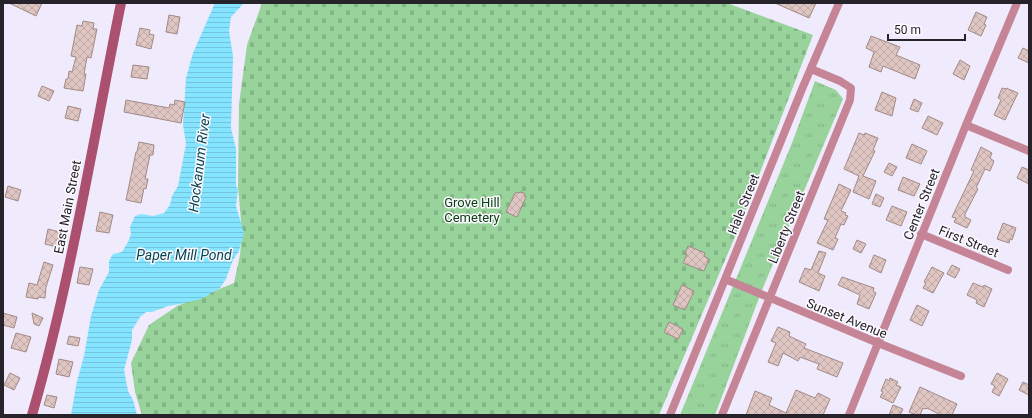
<svg xmlns="http://www.w3.org/2000/svg" width="1032" height="418" font-family="Roboto,sans-serif">
<defs>
<pattern id="cemetery-stones" width="16" height="16" patternUnits="userSpaceOnUse"><rect width="16" height="16" fill="#98d39b"/><path d="M2 7V4a2 2 0 0 1 4 0v3zM10 15v-3a2 2 0 0 1 4 0v3z" fill="#83b586"/></pattern>
<pattern id="park-tufts" width="24" height="20" patternUnits="userSpaceOnUse"><rect width="24" height="20" fill="#98d39b"/><path d="M3 7l-1-3M5 7V3M7 7l1-3M15 17l-1-3M17 17v-4M19 17l1-3" fill="none" stroke="#83b586"/></pattern>
<pattern id="water-rules" width="6" height="5" patternUnits="userSpaceOnUse"><rect width="6" height="5" fill="#85e4ff"/><path d="M0 2.5h6" fill="none" stroke="#73c3db"/></pattern>
<pattern id="building-cross-hatch" width="8" height="8" patternUnits="userSpaceOnUse"><rect width="8" height="8" fill="#e0c6c3"/><path d="M0 0l8 8M0 8l8-8" fill="none" stroke="#c0aaa8"/></pattern>
</defs>
<rect width="100%" height="100%" fill="#f0ebfc"/>
<path fill="url(#cemetery-stones)" d="M262,3H727L813,35L737,232L659,415H142L135,392L131,363L149,325L177,306L234,283L240,255L242,233L238,186L239,104L247,45Z"/>
<path fill="url(#park-tufts)" d="M815,81L836,90L843,99L762,290L715,415H680L792,143Z"/>
<path fill="url(#water-rules)" d="M215,3H244L231,17L229,31L233,56L231,128L236,149V186L238,189L236,206L244,233L239,251L233,260L226,279L220,288L201,299L180,304L168,306L152,312H146L140,317L132,330V340L124,370L128,391L133,400L137,415H71L77,381L84,356L91,316L99,290L109,272V261L113,254L122,252L128,242L131,234L130,227L135,216L141,214L153,216L164,213L170,205L172,196L178,186L186,144L183,125L186,78L193,53Z"/>
<path fill="url(#building-cross-hatch)" stroke="#a18986" d="M9,3H42L36,16Z
M775,3H816L809,18Z
M976,12L987,17L984,24L986,25L981,36L968,30Z
M169,15L180,17L177,34L166,32Z
M83,21L94,23L93,29H97L91,58L87,57L84,74H86L83,91L64,88L66,79H68L69,71L72,72L76,57L71,56L77,25L82,26Z
M140,28L150,30L149,34L154,35L151,49L136,45Z
M871,36L900,47L896,55L920,65L915,79L883,66L881,72L869,67L874,52L866,48Z
M1023,48L1029,51V63L1018,58Z
M960,60L970,66L964,80L953,74Z
M133,65L149,67L147,79L131,77Z
M42,86L54,91L49,101L38,96Z
M1002,88L1006,89V88L1018,93L1005,120L994,115L1001,100L998,98Z
M882,92L896,98L892,116L875,110Z
M914,99L922,103L918,112L910,109Z
M126,100L169,108L170,104L174,105L175,100L185,102L181,123L124,112Z
M68,106L81,109L78,121L65,118Z
M928,116L943,123L937,135L922,128Z
M859,133L864,135L865,133L878,138L873,150L875,151L863,176L876,181L869,199L853,192L859,176L844,169Z
M139,142L154,145L153,155H150L145,179H148L146,189L144,188L141,203L126,200L136,152H137Z
M912,144L927,151L921,164L906,158Z
M981,147L992,153L990,158L994,161L990,171L985,169L976,188L978,189L965,214V217L971,220L967,228L954,222L956,218L952,217L974,171L971,170Z
M889,163L897,167L892,176L884,172Z
M1022,167L1029,170V184L1017,178Z
M903,177L920,184L914,196L898,190Z
M839,184L851,190L841,211L846,213L845,215L848,216L844,225L841,224L835,238L838,239L833,250L817,243L828,220L824,219Z
M8,186L21,190L18,201L5,197Z
M521,192L524,193L526,197L517,217L506,212L515,193Z
M876,194L884,198L880,207L872,204Z
M892,206L907,212L901,226L886,220Z
M100,212L113,215L109,233L96,231Z
M1003,223L1016,228L1012,240L1010,239L1009,243L997,239Z
M48,229L60,232L57,247L45,244Z
M857,240L866,244L861,253L853,249Z
M688,246L705,253L704,256L709,259L704,271L683,263L687,254H685Z
M819,251L826,253L818,273L825,276L819,291L799,282L805,268L811,270Z
M874,255L886,260L881,273L869,267Z
M44,262L53,265L46,287L45,298L38,297V299L26,297L29,283L37,285Z
M952,265L960,269L955,278L947,274Z
M80,267L93,269L89,285L77,283Z
M932,267L944,273L933,293L923,288L926,283L924,282Z
M842,277L874,288L873,291L876,293L869,309L857,304L860,295L838,285Z
M973,283L983,287L984,285L992,289L984,307L976,303L977,300L967,295Z
M682,285L694,291L685,310L673,305Z
M917,305L929,311L922,326L910,320Z
M3,313L17,317L14,328L3,325Z
M32,313L43,318L39,326L34,324Z
M669,322L683,329L678,339L664,332Z
M778,327L790,332L789,336L806,344L804,348L843,363L837,377L817,369L819,364L800,357L798,361L783,353L778,366L768,362L776,343L771,341Z
M16,333L31,337L26,352L11,348Z
M69,336L80,338L78,346L67,344Z
M59,359L73,362L69,377L56,374Z
M10,373L20,378L14,390L4,385Z
M997,373L1008,379L999,396L992,392L995,386L991,384Z
M890,378L898,382L896,385L901,387L893,403L880,397L883,392L881,391L886,379L889,381Z
M1023,382L1029,385V395L1019,390Z
M920,387L957,404L952,415H941L927,408L926,409L923,408L920,415H916L909,412Z
M796,390L815,398L818,393L830,399L823,415H746L755,391L772,398L769,405L786,413Z
M47,395L57,397L54,408L44,405Z
M893,405L903,409L900,415H889Z"/>
<g fill="none" stroke-linecap="round" stroke-linejoin="round">
<path stroke="#c58597" stroke-width="8" d="M966,125L1029,151
M921,234L1008,270
M725,279L878,343L961,376
M670,415L802,89L839,3
M722,415L850,100L851,88L840,81L811,69
M849,415L966,125L1017,3"/>
<path stroke="#ab506e" stroke-width="10" d="M32,415C71,280 93,141 121,3"/>
</g>
<g text-anchor="middle" stroke-width="3" stroke-linejoin="round" paint-order="stroke">
<g font-size="13" fill="#0b4115" stroke="#fcfaff">
<text x="472" y="207">Grove Hill<tspan x="472" dy="15">Cemetery</tspan></text>
</g>
<g font-size="13" fill="#26232b" stroke="#fcfaff">
<text transform="translate(743 204) rotate(-68)" y="5">Hale Street</text>
<text transform="translate(921 204) rotate(-68)" y="5">Center Street</text>
<text transform="translate(67 207) rotate(-79)" y="5">East Main Street</text>
<text transform="translate(786 227) rotate(-68)" y="5">Liberty Street</text>
<text transform="translate(969 241) rotate(22)" y="5">First Street</text>
<text transform="translate(847 318) rotate(22)" y="5">Sunset Avenue</text>
</g>
<g font-size="14" font-style="italic" fill="#074451" stroke="#fcfaff">
<text transform="translate(199 163) rotate(-83)" y="5">Hockanum River</text>
<text x="184" y="260">Paper Mill Pond</text>
</g>
</g>
<rect width="1032" height="418" fill="none" stroke="#26232b" stroke-width="8"/>
<path d="M888 34v6h77v-6" fill="none" stroke="#26232b" stroke-width="2"/>
<text x="894" y="34" font-size="12" fill="#26232b" stroke="#fcfaff" stroke-width="3" paint-order="stroke">50 m</text>
</svg>
